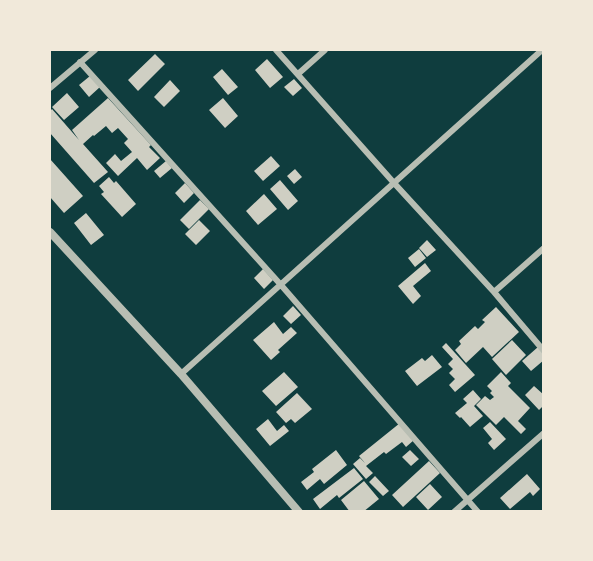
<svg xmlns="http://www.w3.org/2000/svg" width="593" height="561" font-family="Overpass,sans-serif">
<rect width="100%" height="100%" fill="#0f3d3e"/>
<path fill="#cfcfc3" d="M155,54L165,64L138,91L128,80Z
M267,59L283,77L270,88L255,70Z
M222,69L238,87L228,95L213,77Z
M90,76L100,87L89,97L79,85Z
M294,79L302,88L293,96L284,87Z
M170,80L180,91L164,107L154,97Z
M67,93L79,107L64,120L52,107Z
M108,98L151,145L149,147L160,158L147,170L137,158L118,176L106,163L115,154L121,161L132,152L124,143L128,139L118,128L112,133L106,126L94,136L93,135L83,144L108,172L94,183L50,133V111L52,109L79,140L72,130Z
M223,98L238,116L225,128L209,110Z
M271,156L280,166L263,181L254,171Z
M50,159L83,196L64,213L50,197Z
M166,161L172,168L160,178L154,171Z
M295,169L302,177L294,184L287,176Z
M109,177L114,183L116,181L136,204L122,217L101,194L104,192L99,186Z
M280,180L298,201L288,210L270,189Z
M185,183L194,193L184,203L175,193Z
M264,194L277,209L258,225L246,211Z
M200,200L209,209L189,229L180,220Z
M86,213L104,235L91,245L74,223Z
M199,220L210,231L196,245L185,234Z
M427,240L436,250L427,257L419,248Z
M419,249L426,258L415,267L408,258Z
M425,263L431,271L413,286L421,296L413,304L398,286Z
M263,269L273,280L264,289L254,278Z
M293,306L301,315L291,324L283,316Z
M496,307L519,332L492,357L483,347L466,363L455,350L461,344L459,341L475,326L478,329L485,322L482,320Z
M274,322L283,334L291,327L297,333L278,350L280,352L271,360L253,340Z
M512,340L526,355L506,375L492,359Z
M446,343L475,375L455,392L449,385L455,379L449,373L453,369L448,364L453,359L442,347Z
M538,347L544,353V360L531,371L522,361Z
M432,355L442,367L417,386L405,371L422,358L425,361Z
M284,372L298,387L276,406L262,391Z
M501,372L511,383L508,386L530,408L518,421L526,429L521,434L504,417L496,425L476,405L485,396L490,400L494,397L490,393L492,391L487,386Z
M534,386L544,395V405L539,410L525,395Z
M473,390L481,399L474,406L483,416L470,427L461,417L460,418L455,413L467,403L463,399Z
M297,393L312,409L295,423L291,419L286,423L276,412Z
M268,419L277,431L284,425L289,431L270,446L256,429Z
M490,422L506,439L494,450L488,443L492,439L483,428Z
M400,423L414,440L406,447L402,442L386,454L384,452L366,466L373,473L366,479L353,464L360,458L365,463L359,456Z
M336,450L347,465L324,484L320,479L307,490L301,482L314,472L312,469Z
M410,450L419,459L411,466L402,457Z
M429,461L440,473L403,507L392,495Z
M354,468L363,479L339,498L337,495L320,509L313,499Z
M527,474L540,489L533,496L530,492L510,509L500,498Z
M375,476L389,491L383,496L369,482Z
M364,481L379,499L363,512H350L341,500Z
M430,484L442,497L428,510L416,497Z"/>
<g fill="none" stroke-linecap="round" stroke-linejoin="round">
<path stroke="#b8beb3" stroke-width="6" d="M276,50L394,183L494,292L544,351
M80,62L281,285L478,512
M298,74L325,50
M50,88L95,50
M494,292L544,248
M181,374L542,50
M454,512L544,433"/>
<path stroke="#b8beb3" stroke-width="8" d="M50,232L181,374L299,512"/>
</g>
<rect width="593" height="561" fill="none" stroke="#f1e9da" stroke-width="102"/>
</svg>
